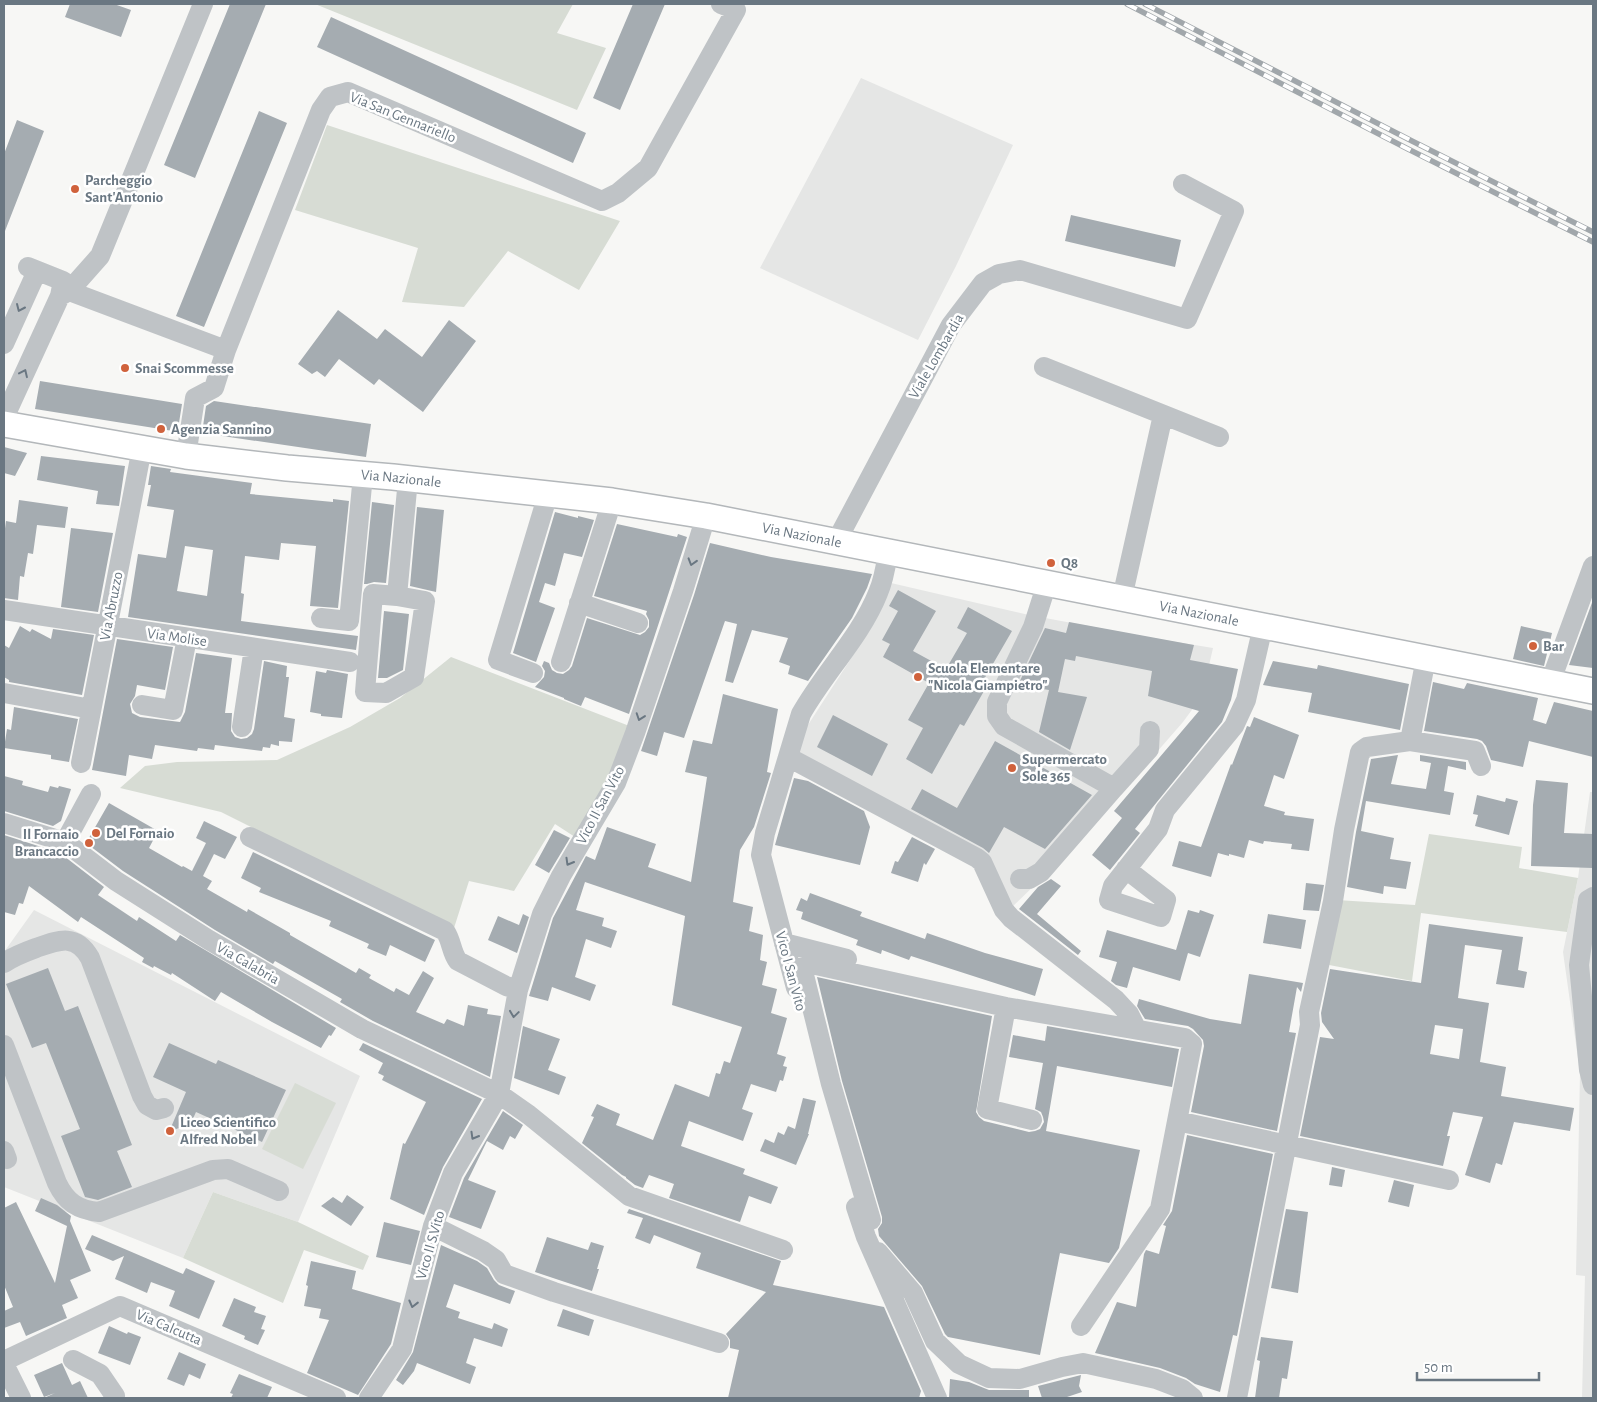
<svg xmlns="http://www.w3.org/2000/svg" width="1597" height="1402" font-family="'Alegreya Sans',sans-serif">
<rect width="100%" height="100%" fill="#f7f7f5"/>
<path fill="#e5e6e5" d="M861,78L1013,145L956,266L918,340L760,268Z
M891,583L1029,615L1158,639L1213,648L1202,696L1183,722L1074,847L1008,911L977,862L795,758L806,728L872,626Z
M1590,792H1593V1398H1582L1585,1276L1576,1275L1580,1073L1563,952L1578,878Z
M34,910L360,1076L298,1222L213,1192L183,1258L4,1187V952Z"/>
<path fill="#d7dcd4" d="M315,4H573L557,33L606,48L577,110Z
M327,125L620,221L579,290L508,251L464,307L402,302L418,248L295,210Z
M451,657L632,727L611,782L575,837L555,824L514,891L469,881L454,928L221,812L120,788L145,766L177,762L277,760L350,727L400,698Z
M1429,834L1522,847L1519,868L1578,878L1567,932L1421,913L1412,981L1324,964L1337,900L1415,905Z
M295,1083L336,1103L303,1169L262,1149Z
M213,1192L298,1222L369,1256L363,1270L304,1250L283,1303L183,1258Z"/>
<path fill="#a5acb1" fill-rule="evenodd" d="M70,4H114L131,10L121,37L65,17Z
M230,4H266L195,178L164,165Z
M633,4H665L620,110L593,98Z
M331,17L586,133L573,163L317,47Z
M259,111L287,123L204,327L176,316Z
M17,120L44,131L5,231L4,154Z
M1071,215L1181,240L1175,267L1065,241Z
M338,310L377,339L385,329L422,357L449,320L476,341L423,412L379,379L374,385L339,359L325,377L317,371L312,374L298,364Z
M40,381L182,404L178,429L174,428L173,431L35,409Z
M214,401L371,424L366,457L202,433L206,406Z
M4,447L27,453L15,476L4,473Z
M41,456L125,466L119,506L96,504L98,491L37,480Z
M151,466L171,469L170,472L252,483L250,494L333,502V499L349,501L338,608L310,606L316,546L281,543L279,560L245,556L241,593L244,594L241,621L358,636L356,650L128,617L138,554L166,558L174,510L147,506L151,485H148ZM185,546L213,550L207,596L177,591Z
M19,500L68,507L65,528L37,525L33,554L28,553L24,577L20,576L18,600L4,598V536L6,521L16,523Z
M372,502L394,505L386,583L374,582L367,584H364Z
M417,507L444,510L436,592L410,586Z
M555,512L578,518V516L594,520L582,557L564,553L555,586L545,583L539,602L555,608L536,662L513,653Z
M617,524L677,537L678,534L687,537L629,714L585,697L581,706L564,699V698L535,687L544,677L545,671L542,666L544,661L549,663L552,670L557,673L563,674L569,670L572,666L587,618L640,635L645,632L649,627V620L646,614L647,611L594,596Z
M71,528L113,533L98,612L61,607Z
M710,543L771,557L872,574L867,588L852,618L808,681L788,674L790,666L779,662L788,638L752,630L733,683L725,681L737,624L725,621L684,738L664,732L657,756L641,751L694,595Z
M898,590L936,611L913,651L946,669L967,633L957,628L968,607L1012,631L979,688L984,691L964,726L960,724L932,774L906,759L923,728L908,720L929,683L883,657L890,644L882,640L898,611L889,606Z
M1593,600V668L1569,665Z
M384,611L409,614L403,670L387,678H378Z
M1069,622L1194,645L1190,660L1238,669L1231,700L1222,722L1135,829L1140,833L1110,870L1092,855L1122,818L1114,811L1199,711L1148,696L1152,671L1076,656L1075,661L1065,659L1058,692L1087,697L1070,750L1039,732L1049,690L1018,685L1045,628L1066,633Z
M20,626L30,632L32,629L51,639L53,629L94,635L82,695L9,682V680L4,677V645L9,648Z
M1521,626L1552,633L1544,666L1513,659Z
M117,639L173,647L165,690L137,685L135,696L130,704L132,713L140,717L180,722L185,712L196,653L232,658L225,713H232L231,731L235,737L241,739L247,738L252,734L254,729L264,661L287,666L286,677H289L284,717L295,719L292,742L279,741V746L271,744L270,748L263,747L262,751L215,745L214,750L198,748L197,751L155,745L152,759L129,755L126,776L92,770Z
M1273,661L1317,669L1318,665L1409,684L1400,730L1308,712L1312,693L1263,685Z
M327,670L348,674L342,718L321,716V714L310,712L316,671L326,673Z
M1433,682L1464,689L1467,683L1538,698L1533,720L1546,724L1554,702L1593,711V757L1529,741L1523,767L1491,760L1486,746L1482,741L1477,739L1424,731Z
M723,694L778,709L767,772L771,773L754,827L740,850L733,902L753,907L749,931L763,935L760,960L767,962L762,985L777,989L771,1013L787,1018L777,1054L786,1057L783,1066L787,1067L783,1081L780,1080L776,1092L751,1084L742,1109L753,1113L743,1141L689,1121L681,1146L745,1169L743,1174L778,1187L771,1204L749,1196L740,1222L669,1198L674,1184L649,1175L643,1188L635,1185L626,1178V1177L622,1175L582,1143L594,1117L591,1116L597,1104L620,1114L616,1125L653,1140L675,1084L709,1097L716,1073L720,1074L724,1061L730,1063L742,1027L672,1005L685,916L585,882L576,910L604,918L602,926L617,931L611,948L586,939L575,977L596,985L590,1001L552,987L548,1001L529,996L553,918L586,856L595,860L607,827L656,844L648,867L691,882L707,777L685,772L693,740L712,744Z
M14,707L78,719L69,762L51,759V755L4,748L7,729L11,730Z
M833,715L888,744L872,776L817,747Z
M1254,717L1299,735L1284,779L1274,775L1264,806L1285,812L1284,815L1314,819L1309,851L1291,849L1292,844L1264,841L1263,844L1249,840L1244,858L1229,854V856L1218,853L1211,877L1172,866L1179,841L1201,847L1231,764L1232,765L1247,726L1250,727Z
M995,741L1092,795L1045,849L1004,827L989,853L983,848L911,809L922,789L957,808Z
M1398,755L1391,784L1426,789L1431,763L1420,761V755L1466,762V770L1448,766L1444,791L1454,793L1450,815L1366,801L1361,831L1394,838L1390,859L1411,862L1406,889L1384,886L1383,894L1347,887L1356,832L1371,759Z
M4,776L23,781L22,785L48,792L50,786L58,788L59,786L71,789L61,821L53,826L4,811Z
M794,778L808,781L864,811L870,827L860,865L775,845Z
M1536,780L1568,783L1564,833L1593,834V868L1531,866L1533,805Z
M1477,795L1505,802L1506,798L1518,801L1509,835L1475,826L1478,815L1473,814Z
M109,803L158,831L149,848L182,867L183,866L192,871L206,843L196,838L204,821L237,837L225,859L214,854L203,876L212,881L207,889L247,912L248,909L290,933V935L356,973L359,968L371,975L369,978L394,992L396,988L409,995L423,971L434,978L416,1012L444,1024L447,1019L464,1026L468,1005L488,1009L487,1014L501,1016L490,1077L373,1021L340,1002L342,999L275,961L273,964L215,930L123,871L86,843Z
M554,830L570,838L549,873L535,865Z
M4,835L60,853L104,887L98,895L137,921L139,917L176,941L180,935L336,1028L331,1036L329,1035L321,1048L272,1022L221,992L215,1001L172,973L171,975L154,966L153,968L142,962L144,958L81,917L78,922L29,886L23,904L19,903L15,915L4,912Z
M912,837L935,849L926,865L924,863L918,882L891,873L895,861L898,862Z
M253,852L435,940L425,962L390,945L386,956L367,948L369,944L329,926L331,921L259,892L261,888L241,878Z
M1051,879L1061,886L1037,914L1081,951L1078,955L1019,909L1038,887Z
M1306,883L1324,885L1319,911L1303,910Z
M810,893L862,912L860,916L925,939L927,933L985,953L1043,969L1035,996L911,956L909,960L882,950L881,954L856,945L858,940L801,919L803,912L796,910L801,898L807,901Z
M1188,910L1199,913L1200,910L1214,915L1200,957L1188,953L1180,981L1133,967L1127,988L1116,985L1111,981L1117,962L1099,957L1107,930L1176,950Z
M523,914L529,917L517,953L488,940L498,916L519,925Z
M1268,914L1306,920L1301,949L1263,943Z
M1429,924L1523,937L1518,970L1527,972L1524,988L1496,984L1502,950L1465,945L1458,998L1489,1003L1480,1062L1506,1067L1501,1096L1574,1108L1570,1131L1514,1122L1502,1165L1496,1163L1490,1183L1465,1175L1483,1117L1453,1112L1447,1136H1450L1443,1166L1300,1136L1320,1037L1334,1039L1322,1022L1321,1013L1330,969L1421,983ZM1435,1025L1463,1029L1459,1059L1430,1054Z
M48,968L65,1011L78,1006L132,1145L117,1151L132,1187L98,1200L85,1197L61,1136L80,1129L46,1043L32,1048L6,984Z
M1249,974L1303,983L1301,992L1297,987L1289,1032L1296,1033L1277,1131L1191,1112L1204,1046L1203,1040L1193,1029L1188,1026L1145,1019L1137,1006L1139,999L1210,1019L1241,1024Z
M817,977L992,1016L976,1112L979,1117L984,1121L1029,1132L1035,1131L1040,1129L1044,1122L1043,1117L1041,1112L1035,1109L1043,1063L1009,1057L1013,1035L1045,1041L1047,1026L1179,1049L1172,1087L1057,1066L1046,1131L1140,1150L1119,1248L1109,1263L1060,1253L1040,1355L948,1337L945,1334L922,1286L879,1236L878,1229L882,1223V1217L842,1081Z
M523,1026L560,1039L548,1070L566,1077L559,1095L514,1078Z
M169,1043L216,1064L218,1060L286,1090L262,1142L196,1112L191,1123L169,1132L186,1092L153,1077Z
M363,1043L482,1099L443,1167L424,1215L390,1199L403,1143L405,1144L426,1102L382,1080L384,1076L378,1073L383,1063L359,1050Z
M803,1098L816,1101L808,1134H809L796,1165L760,1151L765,1139L774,1143L778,1132L784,1135L788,1126L795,1129Z
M503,1111L523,1125L515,1139L510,1136L503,1150L487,1141L468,1180L496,1191L481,1229L449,1217L464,1178Z
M1187,1135L1273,1154L1237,1336L1233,1335L1220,1392L1195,1384L1186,1378L1160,1368L1095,1353L1117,1302L1136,1307L1144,1254L1146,1250L1159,1254L1166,1226L1163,1225L1172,1211Z
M1332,1167L1345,1170L1342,1187L1329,1185Z
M1394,1180L1414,1185L1409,1207L1388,1202Z
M347,1195L364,1207L351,1226L321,1206L333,1197L342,1203Z
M41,1198L57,1205L71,1216L70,1221L91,1271L70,1280L78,1298L62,1305L67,1318L26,1336L20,1322L4,1328V1311L13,1307L4,1285V1208L16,1202L55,1283L67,1226L35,1211Z
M629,1209L781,1261L773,1285L884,1307L921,1391L919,1398H728L739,1350L730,1348V1340L726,1334L766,1292L696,1268L701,1253L654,1235L650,1244L635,1238L643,1218L627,1213Z
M1286,1209L1308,1212L1298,1293L1271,1288Z
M384,1222L420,1231L411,1265L376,1257Z
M92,1235L183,1274L186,1268L215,1281L199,1319L169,1306L175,1291L151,1282L147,1293L115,1279L124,1256L113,1261L85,1249Z
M547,1237L588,1250L591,1242L604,1246L597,1269H599L592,1291L535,1272Z
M441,1245L477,1261L487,1268L494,1280L499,1285L515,1291L510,1304L454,1284L446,1307L460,1312L458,1318L492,1329L494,1323L508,1329L502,1347L474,1338L466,1363L476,1367L470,1384L417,1363L414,1371L403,1385L396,1380L413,1352Z
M311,1261L356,1271L352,1289L401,1303L391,1344L358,1395L307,1373L329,1320L319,1318L321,1309L304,1306L308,1286L306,1285Z
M234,1298L256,1307L254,1312L266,1316L261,1329L265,1330L258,1345L244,1339L245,1336L222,1326Z
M563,1309L594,1320L589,1336L557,1326Z
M109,1326L127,1334L128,1332L141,1337L130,1365L98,1353Z
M1261,1337L1293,1341L1287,1379L1282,1378L1279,1398H1255L1260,1361L1257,1360Z
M179,1352L206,1364L200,1379L189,1374L184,1386L167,1379Z
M62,1363L72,1385L80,1381L88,1398H44L55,1393L44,1397L34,1375Z
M239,1374L272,1387L267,1398H231L233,1394L230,1393Z
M1081,1375L1079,1386L1082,1392L1064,1398H1042L1038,1386Z
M950,1379L969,1382L989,1390H1029V1398H949Z"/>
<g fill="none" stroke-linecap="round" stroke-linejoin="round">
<g stroke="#b3b7ba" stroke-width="28">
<g id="major">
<path id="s1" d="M4,424L186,456L287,468L393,477L612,501L706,516L1593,691"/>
</g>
</g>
<path stroke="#bfc3c6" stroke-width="20" d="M69,291L226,350
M60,296L69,291L100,256L203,4
M4,344L37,271
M1044,367L1219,437
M4,418L60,296L63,281L28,267
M186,456L195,398L214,388L226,350L321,110L330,97L348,92L602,201L618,193L648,168L736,10L721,4
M836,542L951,325L983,283L999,274L1020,270L1187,319L1234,211L1183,184
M397,596L373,594L365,692L386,693L414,677L425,601L397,596L408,479
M1122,598L1163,415
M579,603L638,623
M4,610L350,662
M321,618L349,621L363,475
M561,662L612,501
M533,673L498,660L548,494
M1550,683L1593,566
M4,693L91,709
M142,705L173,710L187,638
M242,727L254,648
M1410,741L1475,751L1481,766
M788,757L977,858L982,862L1004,910L1011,918L1116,1000L1129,1014L1136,1028
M81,763L142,448
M1114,788L1149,749L1150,731
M4,823L65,842L116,881L209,940L362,1029L499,1094L529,1115L629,1196L783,1250
M250,837L445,931C452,941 451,952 458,961L506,986L518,990
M65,842L91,794
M1126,869L1166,900L1161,917L1109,900L1113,886L1158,829L1165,810L1234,726L1246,700L1263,626
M1020,879H1029L1041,872L1114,788L1004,726L997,716V702L1033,627L1047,583
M1593,897L1588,900L1579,965L1589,1070L1593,1085
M784,943L847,959
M4,963C14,956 25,952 36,948C59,940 76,933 90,958L142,1096L147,1105L156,1110L164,1108
M796,988L761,855L765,833L801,714C824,673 861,636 878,593C884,580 886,565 888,552
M1006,1007L987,1109L1032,1120
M4,1045L57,1183C66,1202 78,1210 99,1212L213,1170L228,1169L279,1191
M1177,1121L1449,1180
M4,1151L7,1159
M856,1207L866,1237L937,1398
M871,1220L831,1084L802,967L807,963L1006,1007L1185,1038L1192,1044L1160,1209L1081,1326
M433,1226L483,1251L496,1260L504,1274L554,1292L719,1343
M878,1252L913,1293L935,1341L959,1364L989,1378L1020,1379L1062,1367L1083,1363L1156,1379L1182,1389L1193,1398
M73,1360L100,1374L115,1396L114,1398
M4,1361L120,1306L336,1398
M4,1364L21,1398
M369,1398L402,1349L433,1226L453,1173L499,1094L518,990L542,914L561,876L616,783L635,733L683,591L706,516
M1237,1398L1310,1025L1309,1012L1333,901L1344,830L1360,752L1367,747L1410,741L1426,658"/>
<use href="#major" stroke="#fff" stroke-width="25"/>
<g stroke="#a1a7ab" stroke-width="5.5">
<path id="rail" d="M1127,4L1408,149L1593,242
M1145,4L1412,141L1593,232"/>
</g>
<use href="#rail" stroke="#fff" stroke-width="4" stroke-dasharray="11" stroke-linecap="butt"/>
</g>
<defs><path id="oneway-chevron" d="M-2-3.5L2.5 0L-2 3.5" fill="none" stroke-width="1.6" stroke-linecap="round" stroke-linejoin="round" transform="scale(1.25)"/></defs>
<g stroke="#6a7782">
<use href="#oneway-chevron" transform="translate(20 308) rotate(114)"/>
<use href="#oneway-chevron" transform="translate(24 373) rotate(-65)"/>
<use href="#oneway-chevron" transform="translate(692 562) rotate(107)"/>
<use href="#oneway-chevron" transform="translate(640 717) rotate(109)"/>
<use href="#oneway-chevron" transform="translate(569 862) rotate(120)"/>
<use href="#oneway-chevron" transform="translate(514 1014) rotate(98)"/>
<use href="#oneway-chevron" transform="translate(474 1136) rotate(120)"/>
<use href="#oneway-chevron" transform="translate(413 1304) rotate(104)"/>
</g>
<g fill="#d0623c" stroke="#fff" stroke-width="2">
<circle cx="75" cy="189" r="5"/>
<circle cx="125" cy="368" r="5"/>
<circle cx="161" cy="429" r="5"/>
<circle cx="1051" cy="563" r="5"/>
<circle cx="1533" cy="646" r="5"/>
<circle cx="918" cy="677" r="5"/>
<circle cx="1012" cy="768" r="5"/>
<circle cx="96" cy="833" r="5"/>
<circle cx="89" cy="843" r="5"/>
<circle cx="170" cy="1131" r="5"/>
</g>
<g text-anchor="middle" stroke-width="5" stroke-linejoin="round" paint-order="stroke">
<g font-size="15" fill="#6a7782" stroke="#fff">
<text transform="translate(403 117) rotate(22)" y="5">Via San Gennariello</text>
<text transform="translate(936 356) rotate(-60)" y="5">Viale Lombardia</text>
<text dy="5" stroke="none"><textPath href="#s1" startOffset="401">Via Nazionale</textPath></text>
<text dy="5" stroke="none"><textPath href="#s1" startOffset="806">Via Nazionale</textPath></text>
<text transform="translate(111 606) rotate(-79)" y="5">Via Abruzzo</text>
<text dy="5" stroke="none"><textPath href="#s1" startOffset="1211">Via Nazionale</textPath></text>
<text transform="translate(177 637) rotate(8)" y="5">Via Molise</text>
<text transform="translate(600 805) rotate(-62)" y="5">Vico II San Vito</text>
<text transform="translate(248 963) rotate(30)" y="5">Via Calabria</text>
<text transform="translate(791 971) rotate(75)" y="5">Vico I San Vito</text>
<text transform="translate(430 1245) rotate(-74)" y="5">Vico II S.Vito</text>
<text transform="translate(169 1327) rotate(23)" y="5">Via Calcutta</text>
</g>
<g font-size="15" font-weight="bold" fill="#6a7782" stroke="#fff" text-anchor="start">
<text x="85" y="185">Parcheggio<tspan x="85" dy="17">Sant'Antonio</tspan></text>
<text x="135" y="373">Snai Scommesse</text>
<text x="171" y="434">Agenzia Sannino</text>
<text x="1061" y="568">Q8</text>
<text x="1543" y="651">Bar</text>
<text x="928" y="673">Scuola Elementare<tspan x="928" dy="17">"Nicola Giampietro"</tspan></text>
<text x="1022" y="764">Supermercato<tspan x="1022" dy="17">Sole 365</tspan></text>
<text x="106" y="838">Del Fornaio</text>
<text x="79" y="839" text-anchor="end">Il Fornaio<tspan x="79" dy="17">Brancaccio</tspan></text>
<text x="180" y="1127">Liceo Scientifico<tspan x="180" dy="17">Alfred Nobel</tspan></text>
</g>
</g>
<rect width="1597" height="1402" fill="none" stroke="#6a7782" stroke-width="10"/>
<path d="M1417 1372v8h122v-8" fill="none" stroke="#6a7782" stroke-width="2.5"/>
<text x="1424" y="1372" font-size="15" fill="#6a7782" stroke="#ffffff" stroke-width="4" paint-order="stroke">50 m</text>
</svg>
